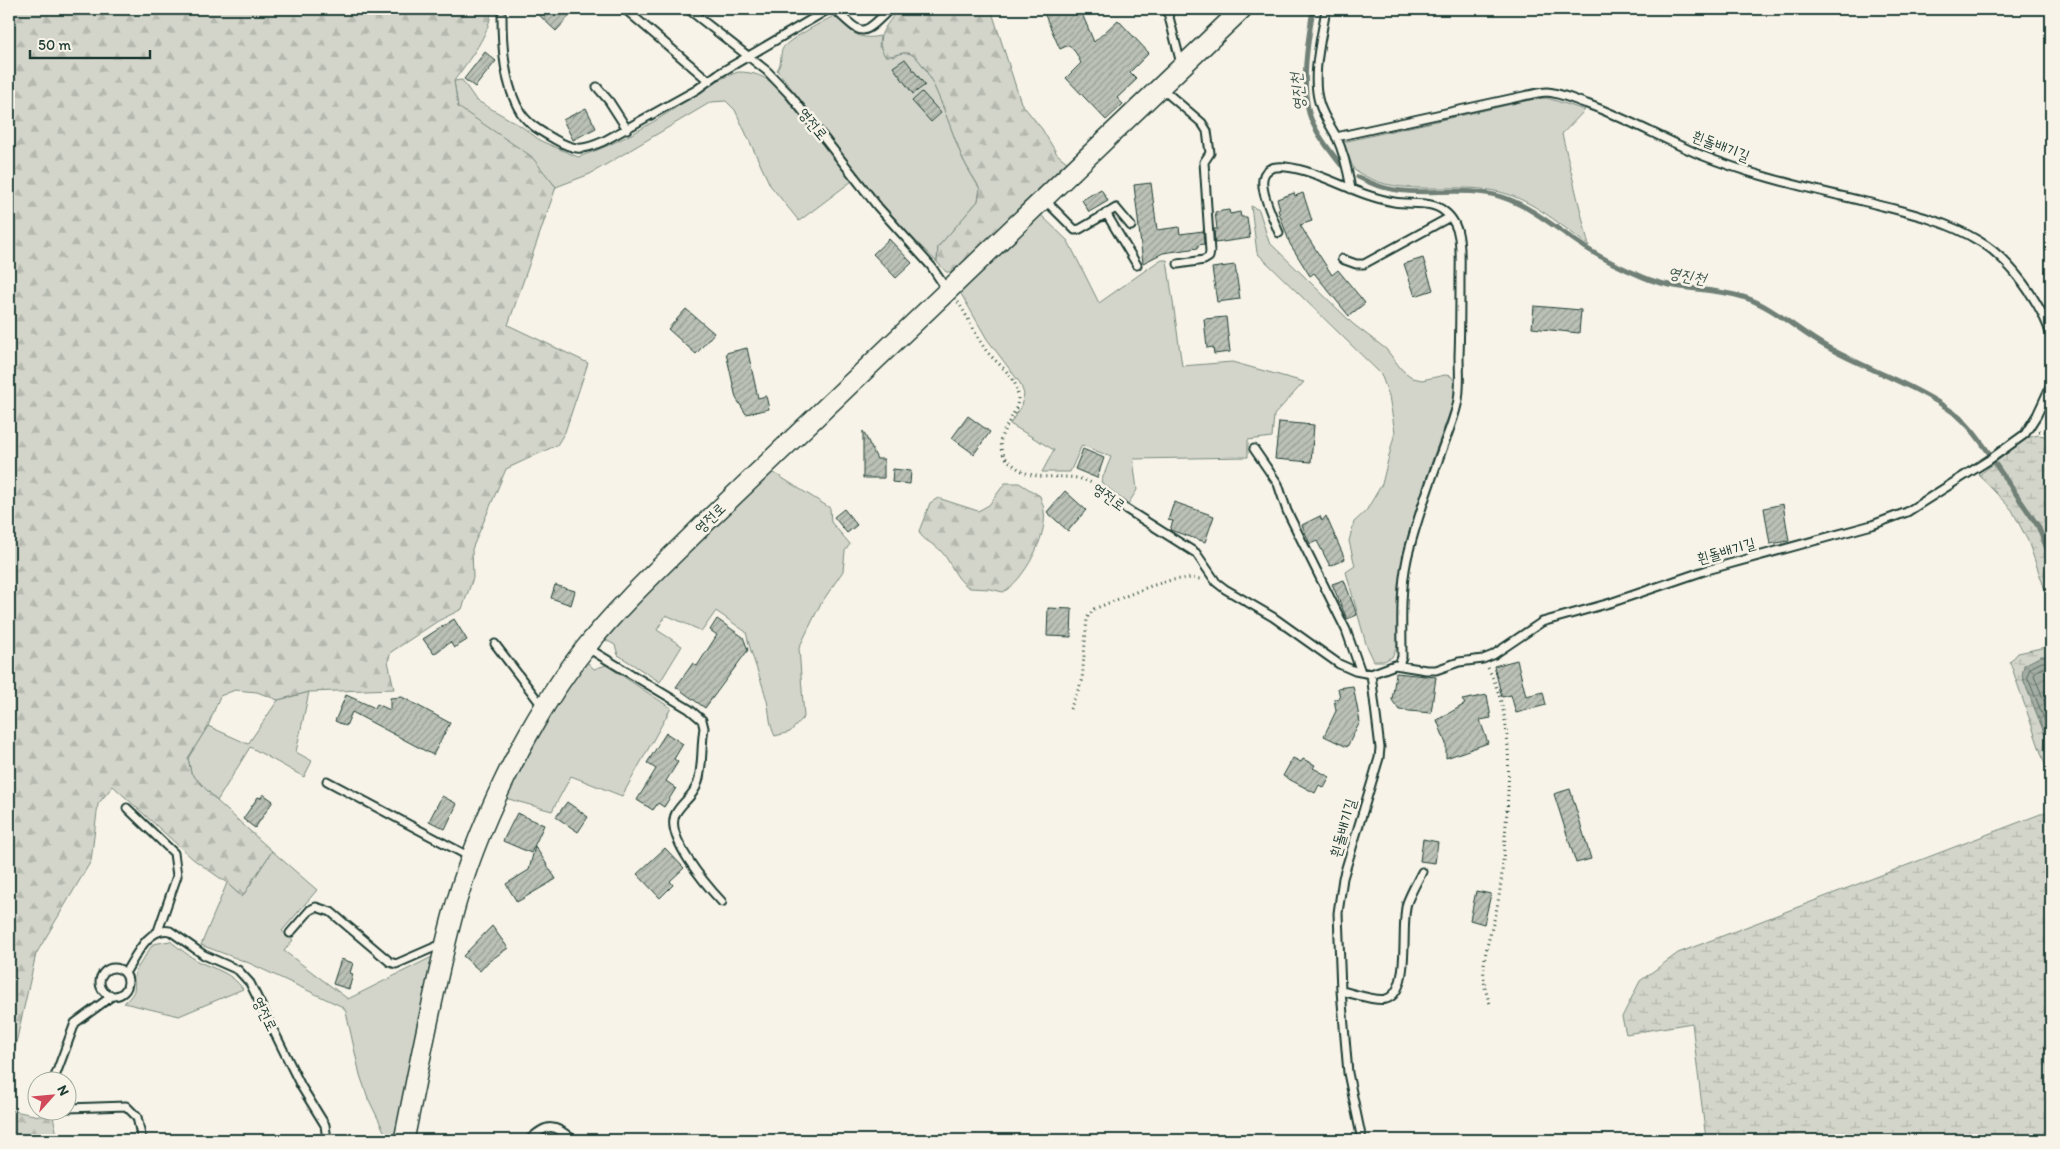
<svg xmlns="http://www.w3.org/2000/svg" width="2060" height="1149" font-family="Itim,'Poor Story',sans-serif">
<defs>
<pattern id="forest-firs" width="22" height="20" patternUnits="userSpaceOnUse" patternTransform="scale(1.25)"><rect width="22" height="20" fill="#d3d5ca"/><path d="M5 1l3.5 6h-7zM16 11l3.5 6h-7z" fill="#b5b8ae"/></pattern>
<pattern id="wetland-marsh" width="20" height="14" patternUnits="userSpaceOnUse" patternTransform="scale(1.25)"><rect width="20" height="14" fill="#d3d5ca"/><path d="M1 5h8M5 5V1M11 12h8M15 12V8" fill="none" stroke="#b5b8ae"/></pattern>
<pattern id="water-waves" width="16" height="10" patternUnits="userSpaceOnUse" patternTransform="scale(1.25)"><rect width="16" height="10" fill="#a4ada3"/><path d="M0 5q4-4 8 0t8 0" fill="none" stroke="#858e86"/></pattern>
<pattern id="building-hatch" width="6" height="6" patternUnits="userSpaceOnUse" patternTransform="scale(1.25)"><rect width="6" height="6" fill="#bbc1b6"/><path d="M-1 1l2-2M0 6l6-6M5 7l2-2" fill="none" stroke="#979e95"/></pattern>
</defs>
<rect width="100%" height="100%" fill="#f7f3e8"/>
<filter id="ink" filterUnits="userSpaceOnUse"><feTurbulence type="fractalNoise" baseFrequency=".02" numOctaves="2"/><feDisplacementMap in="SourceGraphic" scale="10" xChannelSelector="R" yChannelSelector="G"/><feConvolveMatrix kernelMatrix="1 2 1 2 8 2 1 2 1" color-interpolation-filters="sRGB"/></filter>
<g filter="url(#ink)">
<path fill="#d3d5ca" stroke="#79897f" d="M835,15C851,31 856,41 880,36L879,47L893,57C898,54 905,51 911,54C932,63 953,138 963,159C968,170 975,180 980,189L978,201L938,247L937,262L895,221L777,70C783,62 779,55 783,48C788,39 825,21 835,15Z
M738,72C754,72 764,76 776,86L852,181L799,221L770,185L735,110L726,101L711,102L590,174L556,187L530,156L458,108L454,81L462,80L476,100L521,126L541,141L578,157C606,148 633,134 658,119C685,103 709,81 738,72Z
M1547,98L1585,110L1562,134L1589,246C1562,226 1533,200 1500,192C1463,183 1422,193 1385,184C1374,181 1364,176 1354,170L1343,142L1534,99Z
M1251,206L1259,210L1269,242L1353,324L1386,349L1402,370L1413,378L1422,380L1445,375L1451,376L1455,382L1454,401L1434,455L1406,542L1399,596L1397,647L1392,657L1384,661H1374L1366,644L1346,572L1355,566L1349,541L1354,522L1366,511L1382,484L1395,432L1389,396L1381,374L1257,253Z
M1041,215L1068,241L1099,303L1160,260H1167L1182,366L1232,362L1304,382L1274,415L1272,437L1248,440V457L1133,459L1137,490L1128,504L1101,482L1111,457L1082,445L1070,472H1042L1054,450L1010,424L1021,406L1024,394L1020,383L987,339L960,292Z
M771,471L830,508L831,522L850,544L845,551L843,571L820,605L799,648L804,717L790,732L775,736C769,725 770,713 767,701C761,678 751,656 746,632L716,611L702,631L666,615L657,630L682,646L660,682L618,655L615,645L604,639L638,602Z
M586,661L594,669L606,665L671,708L622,796L571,776L552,811L505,798L561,697Z
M309,692L296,752L312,761L304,777L250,747L217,801L191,773L188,758L208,726L248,744L278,700Z
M272,851L317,890L282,931L293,940L284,951L348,999L434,956L395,1140H386L384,1131L368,1098L360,1075L346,1012L343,1007L249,963L201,945L227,883L242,897Z
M170,941C179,948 189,956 199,962C215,969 232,973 243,989L179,1016L124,1003C142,988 130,985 136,970L153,944Z"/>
<path fill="url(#forest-firs)" stroke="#79897f" d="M9,9H491C492,32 467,62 454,81L458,107L531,156L556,187L508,325L588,363L565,432L557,445L506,469L472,549L473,578L462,609L438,621L391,652L388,661L394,689L309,692L278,700L257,692L235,690L220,696L208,726L188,758L191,773L217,801L272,851L242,897L227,883L193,859L113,786L98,804L91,861L36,954L9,1074Z
M898,9H991L1021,103L1042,129L1057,154L1068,163L956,272H946L937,262L938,247L978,201L980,189C975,179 968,170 963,159C953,138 931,62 911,54C903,50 895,57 885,56C872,37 888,25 898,9Z
M1005,483H1019L1040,496C1041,501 1044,506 1044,511C1048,535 1024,581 1003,592L990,589L970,588C955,580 952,563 941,551C935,544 921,540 919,531L930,503L938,498L978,511L989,505Z
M9,1110L39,1116H53L58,1140H9Z"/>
<path fill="url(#wetland-marsh)" stroke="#79897f" d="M2038,435L2051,437V607L2028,541L2012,510L1979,475L2027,438Z
M2051,646V657L2041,656L2022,676L2051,750V782L2010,662L2018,653Z
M2051,810V1140H1706L1692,1023L1626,1034L1622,1017L1640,981L1678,953Z"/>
<path fill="url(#water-waves)" stroke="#6f8077" d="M2041,656L2051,657V750L2022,676L2024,665Z"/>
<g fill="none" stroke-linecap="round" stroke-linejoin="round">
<path stroke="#546a60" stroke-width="1" d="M2051,662H2042L2030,668L2027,676L2051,736
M2051,668C2045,668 2036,668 2034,675L2051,719"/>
<path stroke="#6f8077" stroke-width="5" d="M1313,9C1308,42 1301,79 1309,113C1314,131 1330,151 1341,165
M1358,177C1365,180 1372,184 1379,186C1418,199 1462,184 1502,197C1533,207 1559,231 1586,248C1603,259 1624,269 1643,277C1675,291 1710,287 1743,297C1773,306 1799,332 1827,347C1868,370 1916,385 1954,413C1968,423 1979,439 1989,453
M1996,465L2038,526L2051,559"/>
</g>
<path fill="url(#building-hatch)" stroke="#1f3d34" d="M545,9H576L556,31L539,15Z
M1054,9H1080L1094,42L1118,20L1149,53L1130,72L1137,79L1117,98L1123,104L1106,120L1066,78L1081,63L1076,53L1069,45L1060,49L1044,13Z
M485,52L496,61L475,87L464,79Z
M905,59L925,85L913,94L893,67Z
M922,92L941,113L931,122L912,101Z
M586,108L596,128L573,140L563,120Z
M1151,183L1157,230L1179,227L1180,234L1203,231L1204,244L1198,245V248L1163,253L1143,263L1134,185Z
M1101,189L1108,201L1089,212L1082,200Z
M1294,193L1295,196L1303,193L1312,221L1300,225L1332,275L1338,270L1365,303L1349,316L1314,273L1310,276L1290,244L1278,210L1280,209L1277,199Z
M1229,210L1230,214L1240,212L1241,217H1247L1250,238L1215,243L1214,229H1217L1215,212Z
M889,239L912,263L896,278L873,254Z
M1423,258L1433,290L1415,296L1404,264Z
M1235,265L1240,299L1217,302L1212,268Z
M1534,306L1581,310L1579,333L1532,328Z
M686,309L714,333L696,354L668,329Z
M1226,317L1230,352L1214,354L1213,347L1207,348L1204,319Z
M747,348L758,398L766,396L769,409L746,414L736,398L726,353Z
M968,416L990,432L974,454L952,438Z
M1279,422L1314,425L1311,462L1275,459Z
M863,431L877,459H884V478H863Z
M1083,449L1104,458L1097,478L1075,469Z
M893,469L911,471L910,484L892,482Z
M1065,491L1086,510L1068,531L1047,512Z
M1174,502L1214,516L1205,542L1170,530L1173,521L1168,520Z
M1783,504L1789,541L1770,544L1764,508Z
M844,509L857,525L847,533L834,517Z
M1320,516L1322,521L1326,516L1345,559L1330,566L1317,541L1310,544L1302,525Z
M1344,580L1357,615L1347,619L1332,584Z
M555,585L575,591L571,605L551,598Z
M1048,608L1072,609L1071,637L1047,636Z
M454,619L467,640L454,648L450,642L434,654L423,639Z
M717,619L743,637L748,650L705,708L676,687L693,663L697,666L717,635L710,630Z
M1517,660L1526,696L1543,692L1546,705L1516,713L1511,695L1502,697L1494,666Z
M1396,673L1436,677L1431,713L1399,710L1392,700Z
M1353,686L1360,722L1347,747L1324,736L1336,711L1334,699L1340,698L1338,688Z
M346,695L375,708L377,704L390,710V698L402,697L450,723L433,755L352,712L346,726L335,721Z
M1487,695L1491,718L1480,720L1488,743L1446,758V744L1437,720L1465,704L1462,700Z
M666,733L683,744L674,759L678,762L666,781L676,788L664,807L658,803L653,810L637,800L656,769L647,763Z
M1293,758L1301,762L1303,759L1315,765L1313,768L1330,777L1324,788L1319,785L1315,793L1283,776Z
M1570,789L1591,859L1576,863L1554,794Z
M263,794L273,801L255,828L243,819L258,797L261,798Z
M442,796L457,804L445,829L429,821Z
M567,802L588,817L578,832L556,817Z
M517,813L544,825L531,853L503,841Z
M1423,839L1438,842L1435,863L1420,861Z
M535,846L556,879L517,902L506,884L529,870Z
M665,848L684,868L670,881L673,885L660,898L637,874Z
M1476,891L1491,894L1484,924L1470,920Z
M492,926L508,948L488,962L480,971L463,956Z
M341,959L353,963L350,973L353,974L349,989L333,984Z"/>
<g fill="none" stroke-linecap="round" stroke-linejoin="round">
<g stroke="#1f3d34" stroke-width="11">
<path id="lane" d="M625,9L709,81
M688,9L767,71L791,96L878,207L931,266L947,290
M834,9C864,36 860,38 890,9
M1167,9L1181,64
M1326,9C1322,36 1311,75 1319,102C1322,114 1330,125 1336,136C1344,153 1348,171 1351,189
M502,16C502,46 504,86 521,113C529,125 542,132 554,139C575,151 582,151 604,141L696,90L718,74L829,9
M597,87L609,101L627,129
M1160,87L1202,123L1207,131L1210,153L1204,162L1210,252L1209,257L1204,260L1178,264
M1336,137L1528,95C1534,94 1541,92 1547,92C1560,93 1575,100 1587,104C1626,118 1663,139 1701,155C1753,176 1808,188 1862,201C1902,211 1943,219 1979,241C2009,258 2042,304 2051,336
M1044,199L1075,230L1080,229L1116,208L1131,226
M1106,213L1137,265
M1279,233C1266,200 1240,152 1305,171C1335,180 1363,197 1394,202C1411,205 1432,200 1445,212C1453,218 1458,229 1459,238C1461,252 1460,266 1460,280C1460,305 1460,330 1459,356C1459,371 1461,389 1457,405C1453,422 1446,438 1440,455C1428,489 1415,524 1407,559C1400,592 1402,624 1402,657L1399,665
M1342,259L1356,264H1364L1450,217
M1254,449L1278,484L1287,511L1346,630L1361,672
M1123,507L1196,553L1216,582L1225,589L1273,617L1339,664L1355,671L1371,674L1395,665L1426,670H1436L1459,662L1483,659L1493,655L1542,622L1610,603L1707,570L1872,525L1907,512L1989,460L2025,434L2037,415L2051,385
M495,644L543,707
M586,647L689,709L702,720L704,728C701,745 703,766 698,782C694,796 683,801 676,813C663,835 707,886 722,902
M327,781L470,857
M127,808L174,853L177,876L158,931
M290,933L310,910L316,907L331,912L390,962L396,964L444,943
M100 982a14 14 0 1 1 28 0a14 14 0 1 1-28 0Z
M125,973C135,958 148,926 170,931L204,955L238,970L250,983L301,1086L325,1125L327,1140
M1341,991C1352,993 1377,1002 1386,999C1412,992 1400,925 1407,903C1411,892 1417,882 1422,872
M53,1082L75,1023L112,996
M68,1108L126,1106L137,1117L142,1140
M529,1140C548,1123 554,1124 573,1140
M1362,1140L1348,1073L1341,991L1338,913L1343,878L1379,758L1380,748L1371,674"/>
</g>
<g stroke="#1f3d34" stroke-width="22">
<path id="secondary" d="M404,1140C419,1066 433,991 452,918C475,831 527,722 583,651C619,605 662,566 703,525L1242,9"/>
</g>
<path stroke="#1f3d34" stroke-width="3" stroke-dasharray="1 4" stroke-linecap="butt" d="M958,302C968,317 975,334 985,349C996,364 1016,374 1018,395C1020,421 982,439 1012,464C1034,483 1053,474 1077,478C1093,481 1105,491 1117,501
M2039,431L2051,432
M1488,668C1515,719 1509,783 1505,837C1503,859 1502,881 1498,902C1491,941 1474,967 1491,1006
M1070,709L1082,681L1087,618L1094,609L1148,587L1171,580L1192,578L1200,579"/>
<use href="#lane" stroke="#f7f3e8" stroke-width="7"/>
<use href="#secondary" stroke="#f7f3e8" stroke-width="19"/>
</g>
</g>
<g text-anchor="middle" stroke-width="5" stroke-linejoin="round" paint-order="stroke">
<g font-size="15" fill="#1f3d34" stroke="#f7f3e8">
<text transform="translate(813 124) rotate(51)" y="5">영전로</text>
<text transform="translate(1721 146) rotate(21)" y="5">흰돌배기길</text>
<text transform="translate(1109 497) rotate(36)" y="5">영전로</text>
<text transform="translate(710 518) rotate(-44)" y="5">영전로</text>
<text transform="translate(1726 551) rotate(-16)" y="5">흰돌배기길</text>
<text transform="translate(1343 828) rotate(-74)" y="5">흰돌배기길</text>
<text transform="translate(265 1014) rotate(64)" y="5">영전로</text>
</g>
<g font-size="16" font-style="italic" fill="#405950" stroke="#f7f3e8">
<text transform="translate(1297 92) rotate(-96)" y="6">영진천</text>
<text transform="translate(1687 275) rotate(11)" y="6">영진천</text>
</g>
</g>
<rect width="2060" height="1149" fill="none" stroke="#f7f3e8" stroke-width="30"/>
<rect x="15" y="15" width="2030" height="1119" fill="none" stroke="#1f3d34" stroke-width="2" filter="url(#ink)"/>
<g transform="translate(52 1096) rotate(63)"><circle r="24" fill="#f7f3e8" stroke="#a1aaa0"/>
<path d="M0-4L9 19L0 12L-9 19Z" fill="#d1495b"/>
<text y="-8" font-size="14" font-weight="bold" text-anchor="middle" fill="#1f3d34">N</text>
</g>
<path d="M30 50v8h120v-8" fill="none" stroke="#1f3d34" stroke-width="2.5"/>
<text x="38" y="50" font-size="15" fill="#1f3d34" stroke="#f7f3e8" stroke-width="4" paint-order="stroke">50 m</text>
</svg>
